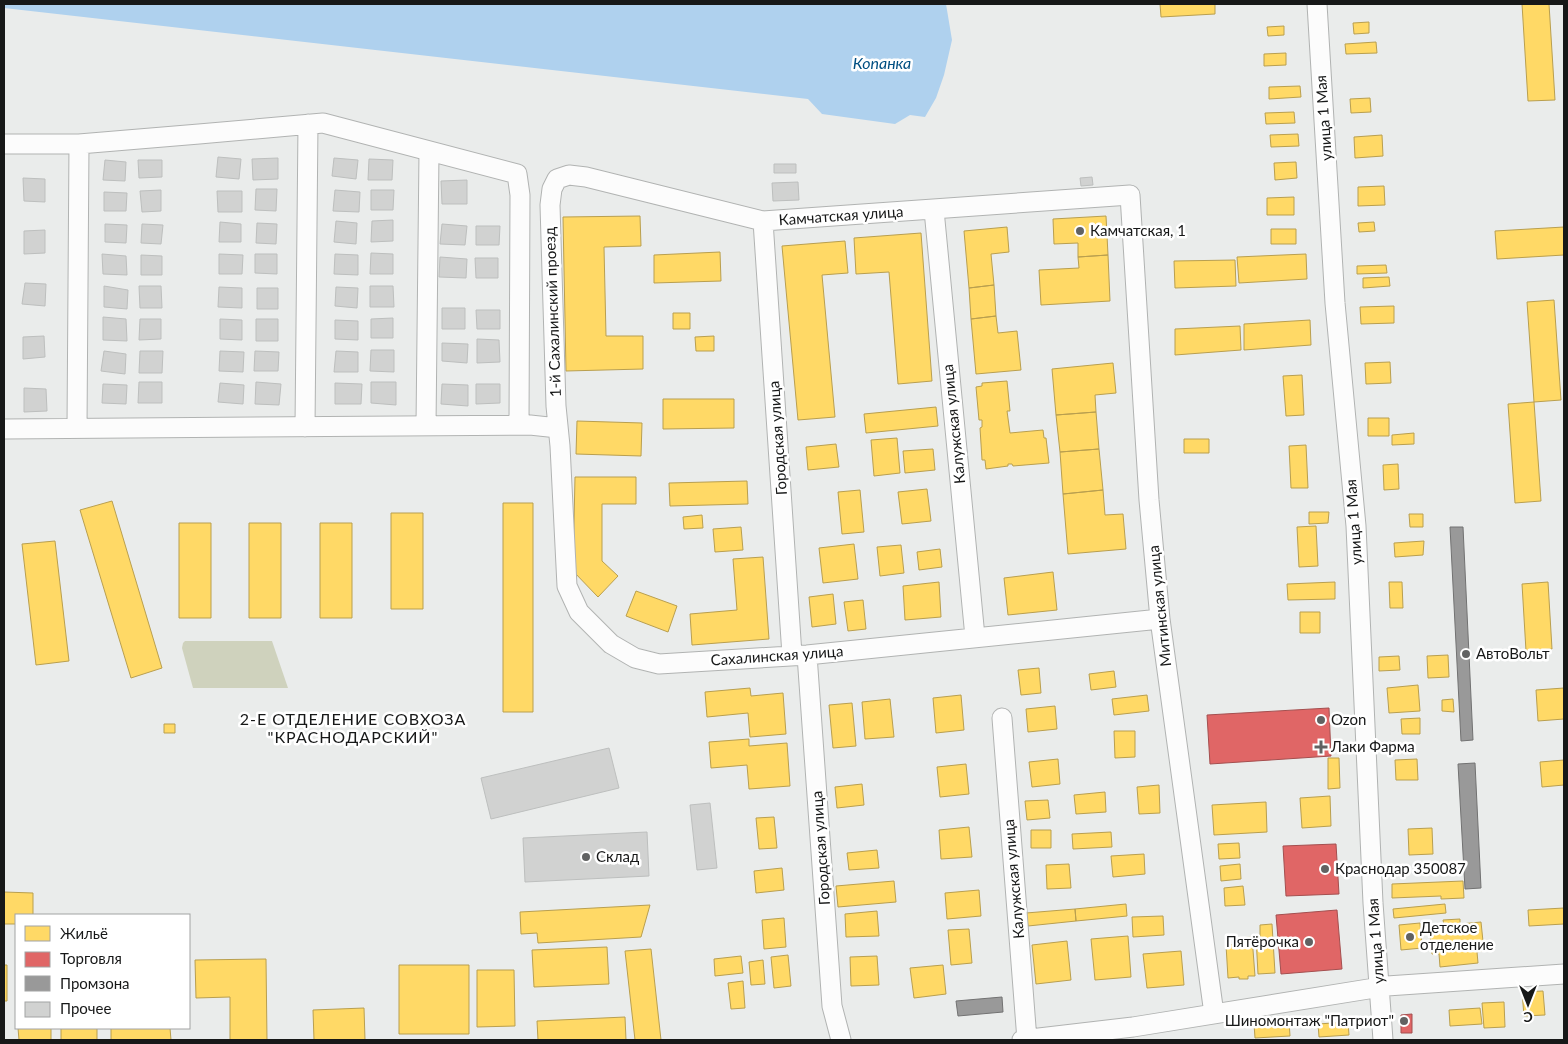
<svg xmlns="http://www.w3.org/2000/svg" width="1568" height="1044" font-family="Lato,sans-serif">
<rect width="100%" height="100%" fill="#eaeceb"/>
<path fill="#cfd2bd" d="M185,641H272L288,688H193L182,648L183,643Z"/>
<path fill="#afd1ee" d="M4,4H946L952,40L944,75L936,98L925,117L910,115L895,124L822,114L808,99L4,8Z"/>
<path fill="#ffd966" stroke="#b99f4f" d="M1160,4H1215V14L1161,17Z
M1522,4H1549L1555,100L1528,101Z
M1369,22V33L1354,34L1353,23Z
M1284,26V35L1268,36L1267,27Z
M1376,42L1377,53L1346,54L1345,44Z
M1286,53V65L1264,66V54Z
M1300,86L1301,97L1269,99V87Z
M1370,98L1371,112L1351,113L1350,99Z
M1294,112L1295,123L1266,124L1265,113Z
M1298,134L1299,146L1271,147L1270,135Z
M1382,135L1383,156L1355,158L1354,137Z
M1296,162L1297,178L1275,180L1274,163Z
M1384,186L1385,205L1358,206V187Z
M1294,197V215H1267V198Z
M640,216L641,246L604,247L606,336H643V369L566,371L563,217Z
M1106,216L1108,255L1078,257V243L1054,244L1053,219Z
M1374,222L1375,231L1359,232L1358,223Z
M1007,227L1009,252L991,254L994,285L969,288L964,231Z
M1564,227V255L1497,259L1495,231Z
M1271,229H1296V244H1271Z
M921,233L932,381L898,384L889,272L856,274L854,238Z
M845,241L848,273L822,275L835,417L798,420L782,246Z
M720,252L721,281L654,283V255Z
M1306,254L1307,279L1239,283L1237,257Z
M1108,255L1110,301L1041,305L1039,270L1079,268L1078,257Z
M1235,260L1236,286L1175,288L1174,261Z
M1386,265L1387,273L1357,274V266Z
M1389,277L1390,286L1363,288V278Z
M994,285L996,316L971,319L969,288Z
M1554,300L1561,400L1534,402L1527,302Z
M1394,306V323L1361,324L1360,307Z
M673,313H690V329H673Z
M996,316L998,333L1017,331L1021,370L976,374L971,319Z
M1310,320L1311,345L1244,350V324Z
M1240,326L1241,350L1175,355V329Z
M714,336V351H696L695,337Z
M1390,362L1391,383L1366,384L1365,363Z
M1113,363L1116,393L1095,395L1096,412L1056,415L1052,369Z
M1302,375L1304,415L1286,416L1283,376Z
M1007,381L1010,411H1007L1010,433L1043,430L1044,438H1046L1049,463L1013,466L1012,464H1008V466L986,469L985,460H982L980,428L982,427V420H979L976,387L982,386V383Z
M663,399H734V428L663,429Z
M1534,402L1541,501L1515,503L1508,404Z
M936,407L938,426L866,433L864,414Z
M1096,412L1099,449L1060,452L1056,415Z
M1368,418H1389V436H1368Z
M577,421L642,423L641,456L576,454Z
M1414,433V444L1392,445V435Z
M897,438L900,473L874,476L871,440Z
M1184,439H1209V453H1184Z
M836,444L839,467L808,470L806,447Z
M1306,445L1308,488H1291L1289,446Z
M933,449L935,470L905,473L903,451Z
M1099,449L1103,490L1063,494L1060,452Z
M1398,464L1399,489L1384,490L1383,465Z
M575,477H636V504H602V561L618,576L598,597L573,571Z
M747,481L748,504L670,506L669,483Z
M927,489L931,521L902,524L898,492Z
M860,490L864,532L842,534L838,492Z
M1103,490L1105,515L1123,514L1126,549L1068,554L1063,494Z
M112,501L162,668L131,678L80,510Z
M503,503H533V712H503Z
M1309,512H1329L1328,523L1309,524Z
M391,513H423V609H391Z
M1409,514H1423V527H1410Z
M702,515L703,528L684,529L683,517Z
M179,523H211V618H179Z
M249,523H281V618H249Z
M320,523H352V618H320Z
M1316,526L1318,566L1299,567L1297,527Z
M741,527L743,550L715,552L713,529Z
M55,541L69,661L36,665L22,544Z
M1424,541L1423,555L1395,557L1394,543Z
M854,544L858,579L823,583L819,548Z
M901,545L904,573L880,576L877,547Z
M940,549L942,567L919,570L917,552Z
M763,557L769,639L692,645L690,614L737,610L733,559Z
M1053,572L1057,610L1008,615L1004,578Z
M939,582L941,617L905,620L903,586Z
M1335,582V599L1288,600L1287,584Z
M1389,582H1402L1403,608H1390Z
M1548,582L1552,649L1526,651L1522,584Z
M636,591L677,606L668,632L626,616Z
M833,594L836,624L812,627L809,597Z
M863,600L866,629L848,631L844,602Z
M1300,612H1320V633H1300Z
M1448,655L1449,677L1428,678L1427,656Z
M1399,656L1400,670L1379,671V657Z
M1039,668L1041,693L1021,695L1018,670Z
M1114,671L1116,687L1091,690L1089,674Z
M1418,685L1420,711L1389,713L1387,688Z
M750,688L751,696L783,693L786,734L750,737L748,713L707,717L705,692Z
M1564,688V719L1538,721L1536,690Z
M961,695L964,730L936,733L933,698Z
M1147,695L1149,711L1114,715L1112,699Z
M890,699L894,737L865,739L862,702Z
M1453,699L1454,712L1442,711V700Z
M852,703L856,746L833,748L829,705Z
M1055,706L1057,729L1028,732L1026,709Z
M1420,718V734H1402L1401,719Z
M164,724H175V733H164Z
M1114,731H1135V757L1115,758Z
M749,739V746L787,743L790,786L749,789L747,765L711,768L709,742Z
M1328,758H1339L1340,788L1328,789Z
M1058,759L1060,784L1032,787L1029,762Z
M1417,759L1418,780H1396L1395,760Z
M1564,760V785L1542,787L1540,762Z
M966,764L969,794L940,797L937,767Z
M862,784L864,805L837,808L835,787Z
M1159,785L1160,813L1139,814L1137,787Z
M1105,792L1106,812L1076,814L1074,795Z
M1330,796L1331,826L1302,828L1300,798Z
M1048,800L1050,818L1027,820L1025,801Z
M1266,802L1267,832L1214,835L1212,805Z
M774,817L777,848L759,849L756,818Z
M969,827L972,857L941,859L939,830Z
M1432,828L1433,854L1409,855L1408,829Z
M1031,830H1051V848H1031Z
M1111,832L1112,847L1073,849L1072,834Z
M1239,843L1240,858L1219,859L1218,844Z
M877,850L879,868L849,870L847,853Z
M1144,854L1145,874L1113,877L1111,856Z
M1069,864L1071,888L1047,889L1046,865Z
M1240,864L1241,879L1221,881L1220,866Z
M782,868L784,890L756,893L754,871Z
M894,881L896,902L838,907L836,886Z
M1463,881L1464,898L1441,899V896L1392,898V884Z
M1243,886L1245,905L1225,906L1224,888Z
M979,890L981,916L947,919L945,893Z
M4,892L33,893V915H16V924H4Z
M1126,904L1127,916L1076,921L1075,909Z
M1445,904L1446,913L1394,918L1393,909Z
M650,905L641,937L538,943L537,933L521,934L520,912Z
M1564,908V924L1529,926L1528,910Z
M1075,909L1076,921L1028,926L1026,913Z
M877,911L879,936L846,937L845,914Z
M1163,916L1164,935L1133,937L1132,917Z
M784,918L786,947L764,949L762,920Z
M1460,919V924L1481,922L1484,951L1477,952L1478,963L1440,967L1439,954H1432L1429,926L1444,925L1443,920Z
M1420,923L1422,948L1401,950L1399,925Z
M1272,924L1275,973L1258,974L1256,937H1260V925Z
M969,929L972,963L951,965L948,930Z
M1128,936L1131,977L1095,980L1091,939Z
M1252,937L1255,976H1248V979H1239V977L1228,978L1226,945L1238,944V938Z
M1067,941L1071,980L1036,984L1032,945Z
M607,947L609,984L534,987L532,950Z
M651,949L661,1040H635L625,951Z
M1181,951L1184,985L1147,988L1143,954Z
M788,955L791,986L774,988L771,957Z
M741,956L743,973L715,976L714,959Z
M877,956L879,985L851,986L850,957Z
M266,959L267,1040H230V997L196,998L195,960Z
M763,960L765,984L751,985L749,962Z
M4,965H7V1001H4Z
M399,965H469V1034H399Z
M943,965L946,994L914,998L910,968Z
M477,970H514L515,1026L477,1027Z
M743,981L745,1008L731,1009L728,983Z
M1543,991L1545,1015L1524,1016L1522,992Z
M1504,1002L1505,1027L1484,1028L1482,1003Z
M364,1008L365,1040H314L313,1010Z
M1480,1008L1482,1024L1450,1026L1449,1010Z
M625,1017L626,1040H538L537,1021Z
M1289,1021L1290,1036L1255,1038L1254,1024Z
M1348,1022L1349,1035L1319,1037L1318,1024Z
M18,1028H51V1040H19Z
M61,1028H97V1040H61Z
M111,1028H170L171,1040H111Z"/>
<path fill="#e06666" stroke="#a44f4f" d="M1329,708L1331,756L1210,764L1207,715Z
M1336,844L1339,894L1286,896L1283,846Z
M1337,910L1342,969L1281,974L1276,915Z
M1412,1014V1033H1401V1015Z"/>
<path fill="#999" stroke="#727272" d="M1450,527H1463L1473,740L1461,741Z
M1475,763L1481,888L1465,889L1458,764Z
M1002,997L1003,1012L958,1016L956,1001Z"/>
<path fill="#d1d2d1" stroke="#bdbfbe" d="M218,157L241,159L239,179L216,177Z
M278,158V179L253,180L252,159Z
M334,158L358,160L356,179L332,176Z
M369,159L393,160L392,180H368Z
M105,160L126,162L125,181L103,180Z
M138,160H162V177L139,178Z
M774,164H796V173H774Z
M1092,177L1093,185L1081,186L1080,178Z
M23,178L45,179V202L24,201Z
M467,180V204H442L441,181Z
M798,182L799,200L773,201L772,183Z
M256,189H277L276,211L255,210Z
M161,190V211L142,212L140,191Z
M335,190L360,192L359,212L333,211Z
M371,190H394L393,210H371Z
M217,191H242V212H218Z
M104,192L127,193L126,211H104Z
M393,220V241L371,242L372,221Z
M336,221L357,223L356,244L334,242Z
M220,222L241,224V242H219Z
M257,223L277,224L276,244L256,243Z
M105,224L127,225L126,243L105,242Z
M142,224L163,225L161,244L141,243Z
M442,224L467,226L465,245L440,244Z
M476,226H500L499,245H476Z
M45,230V253L24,254V231Z
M371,253L393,254V274H370Z
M102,254L126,256L127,275L103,274Z
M219,254L243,255L242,274H219Z
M255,254H277V274L255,273Z
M335,254L358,255V275L334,274Z
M141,255L162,256V275H141Z
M440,257L467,259L466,278L439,277Z
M475,258H498V278H476Z
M25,283L46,284L45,306L22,304Z
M104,286L128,290L127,309L104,307Z
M139,286H161L162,308H140Z
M370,286H393L394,307H370Z
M219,287L242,288V308L218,307Z
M336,287L358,288L357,308L335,306Z
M257,288H278V309H257Z
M442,308H465V329H442Z
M476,310H500V329H477Z
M103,317L126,319L127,341L103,340Z
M393,318V338H371V319Z
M140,319H161V339L139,340Z
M220,319L242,320V340L220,339Z
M256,319H278V341H256Z
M335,320L358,321V340L335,339Z
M44,336L45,357L23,359V337Z
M477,339L499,340L500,362L477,363Z
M442,343L468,344L467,363L442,361Z
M371,350H394V372L370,371Z
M104,351L126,354L125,374L101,371Z
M140,351H163L162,373H139Z
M220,351L244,352L243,372L219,371Z
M255,351L279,352L278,371H254Z
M336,351L358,352V372H334Z
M139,382H162V403H138Z
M256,382L281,384L279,405L255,404Z
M371,382H396V405L371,403Z
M220,383L244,385L243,404L218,402Z
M335,383L362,384L361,404H335Z
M103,384L127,385L126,404L102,403Z
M442,384L468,385V406L441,404Z
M476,384H500V403L476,404Z
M24,388L46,389L47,411L24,412Z
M609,748L619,788L491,819L481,778Z
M710,803L717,868L697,870L690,805Z
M647,832L649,876L525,882L523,838Z"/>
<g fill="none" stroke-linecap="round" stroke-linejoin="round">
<g stroke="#b1b3b2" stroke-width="21">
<path id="minor" d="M1317,4L1335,303L1356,526L1373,903L1383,1040
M4,144H79L199,134L323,123L517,174L520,195L519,425
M934,210L975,637
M763,221L792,655
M426,426L429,152
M305,427L308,124
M77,428L79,144
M4,429L530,425L558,428
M1160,619L807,655L659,664L635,658L611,644L579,612L567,586L560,446L556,406L550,205L552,189L557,179L569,175L586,177L763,221L1130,195L1149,500L1160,619L1214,1014
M807,655L832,1006L841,1040
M1002,718L1027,1040
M1022,1040L1133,1027L1387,986L1564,974"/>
</g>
<use href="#minor" stroke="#fcfcfc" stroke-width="19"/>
</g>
<g fill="#616262" stroke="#fff" stroke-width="2">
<circle cx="1080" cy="231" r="5"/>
<circle cx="1466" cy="654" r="5"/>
<circle cx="1321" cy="720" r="5"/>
<path d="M1318.5 739.5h5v5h5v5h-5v5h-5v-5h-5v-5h5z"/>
<circle cx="586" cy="857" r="5"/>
<circle cx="1325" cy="869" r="5"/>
<circle cx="1410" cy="937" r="5"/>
<circle cx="1309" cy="942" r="5"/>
<circle cx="1404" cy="1021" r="5"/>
</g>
<g text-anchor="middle" stroke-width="5" stroke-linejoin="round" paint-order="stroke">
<g font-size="15" fill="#171818" stroke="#fff">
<text transform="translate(1324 118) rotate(-94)" y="5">улица 1 Мая</text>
<text transform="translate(841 216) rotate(-4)" y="5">Камчатская улица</text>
<text transform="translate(553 312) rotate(-92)" y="5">1-й Сахалинский проезд</text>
<text transform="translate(954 424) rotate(-96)" y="5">Калужская улица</text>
<text transform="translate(778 438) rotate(-94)" y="5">Городская улица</text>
<text transform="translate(1354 522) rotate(-94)" y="5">улица 1 Мая</text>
<text transform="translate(1160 606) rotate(-96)" y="5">Митинская улица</text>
<text transform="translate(777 656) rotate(-4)" y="5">Сахалинская улица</text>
<text transform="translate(821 848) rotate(-94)" y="5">Городская улица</text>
<text transform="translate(1014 879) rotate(-95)" y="5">Калужская улица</text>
<text transform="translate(1376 941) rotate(-94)" y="5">улица 1 Мая</text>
</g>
<g font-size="15" fill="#171818" stroke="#fff" text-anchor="start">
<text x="1090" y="236">Камчатская, 1</text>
<text x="1476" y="659">АвтоВольт</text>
<text x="1331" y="725">Ozon</text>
<text x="1331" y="752">Лаки Фарма</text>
<text x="596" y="862">Склад</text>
<text x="1335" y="874">Краснодар 350087</text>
<text x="1420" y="933">Детское<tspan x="1420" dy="17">отделение</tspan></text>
<text x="1299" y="947" text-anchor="end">Пятёрочка</text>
<text x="1394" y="1026" text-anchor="end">Шиномонтаж "Патриот"</text>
</g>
<g font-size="16" font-style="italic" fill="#004f82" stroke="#fff">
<text x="882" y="69">Копанка</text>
</g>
<g font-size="16" letter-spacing="1" fill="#171818" stroke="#fff">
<text x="353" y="725">2-Е ОТДЕЛЕНИЕ СОВХОЗА<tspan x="353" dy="18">"КРАСНОДАРСКИЙ"</tspan></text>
</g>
</g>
<rect width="1568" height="1044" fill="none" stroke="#171818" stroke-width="10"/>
<rect x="15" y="914" width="175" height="115" fill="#ffffff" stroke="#a2a3a3"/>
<rect x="25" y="926" width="25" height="15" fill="#ffd966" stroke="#a2a3a3"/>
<text x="60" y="939" font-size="15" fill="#171818">Жильё</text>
<rect x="25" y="952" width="25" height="15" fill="#e06666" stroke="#a2a3a3"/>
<text x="60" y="964" font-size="15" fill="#171818">Торговля</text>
<rect x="25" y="976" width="25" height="15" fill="#999999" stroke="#a2a3a3"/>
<text x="60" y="989" font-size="15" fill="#171818">Промзона</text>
<rect x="25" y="1002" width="25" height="15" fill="#d1d2d1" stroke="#a2a3a3"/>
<text x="60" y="1014" font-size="15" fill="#171818">Прочее</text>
<g transform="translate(1528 1004) rotate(180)" stroke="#ffffff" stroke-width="4" paint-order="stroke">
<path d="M0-4L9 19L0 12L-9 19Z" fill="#171818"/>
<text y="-8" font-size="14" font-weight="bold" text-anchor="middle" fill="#171818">С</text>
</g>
</svg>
